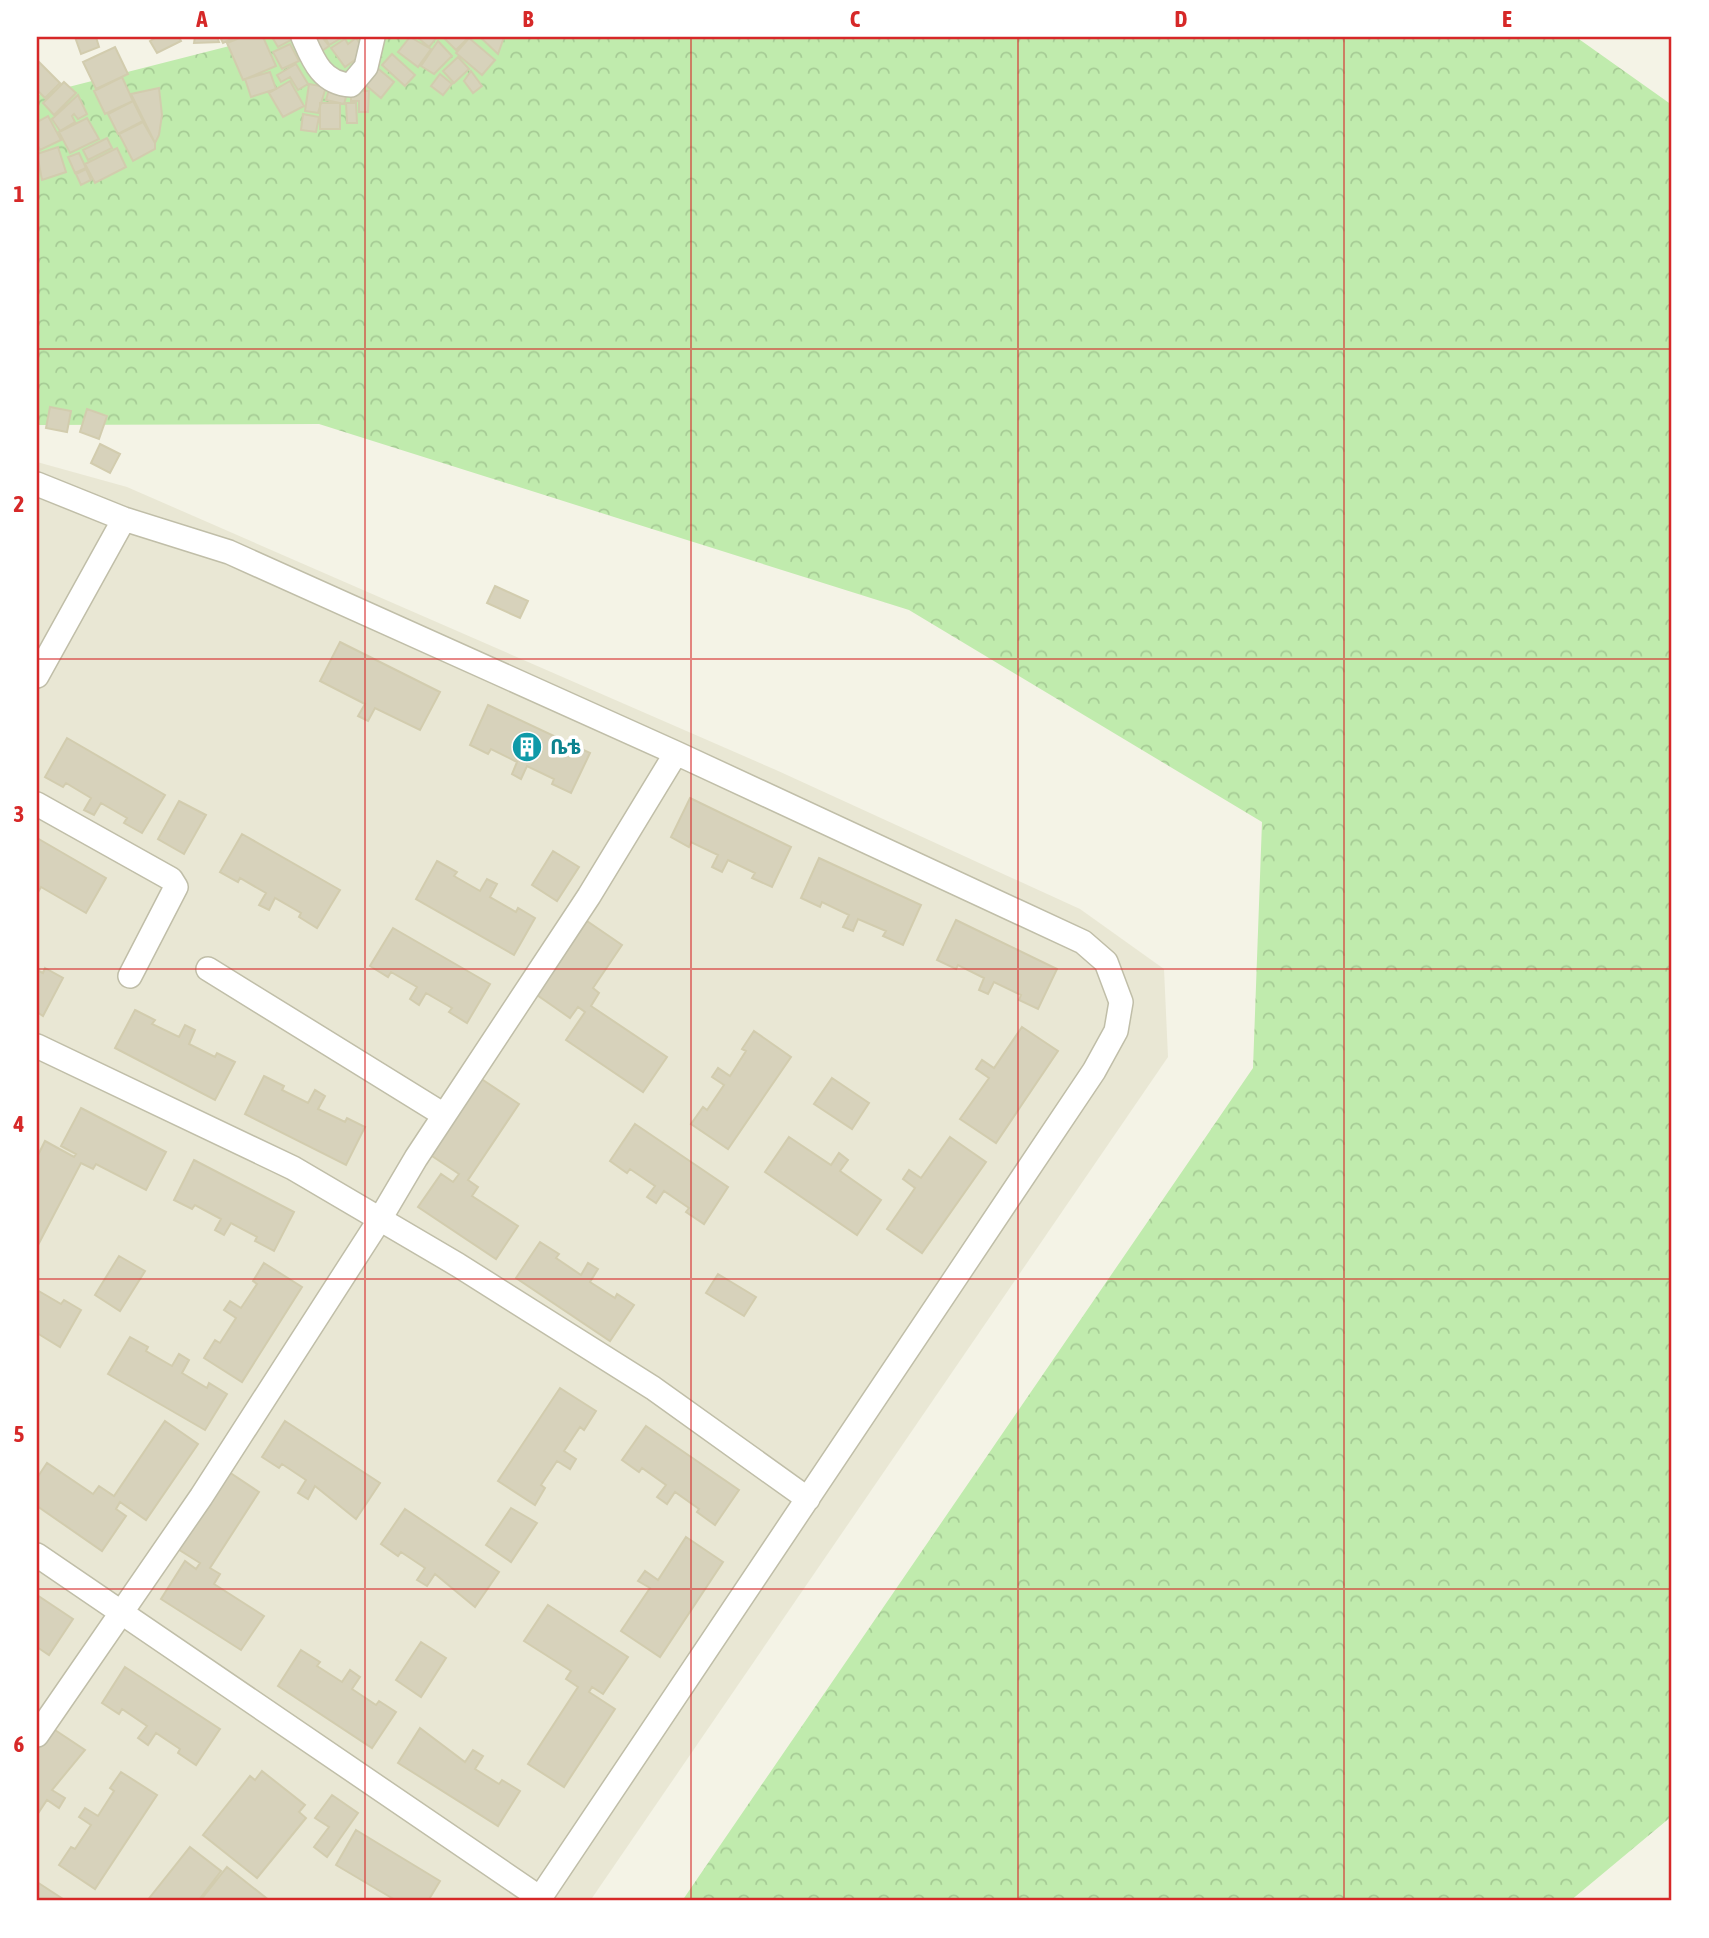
<svg xmlns="http://www.w3.org/2000/svg" width="1709" height="1938" font-family="'Asap Condensed','Noto Sans Ethiopic',sans-serif">
<defs>
<pattern id="forest-crowns" width="20" height="18" patternUnits="userSpaceOnUse" patternTransform="scale(1.75)"><rect width="20" height="18" fill="#c0ebad"/><path d="M2 6a3 3 0 1 1 6 0M12 15a3 3 0 1 1 6 0" fill="none" stroke="#a6cb95"/></pattern>
</defs>
<rect width="100%" height="100%" fill="#f4f3e6"/>
<path fill="#e9e7d4" d="M37,462L127,487L776,770L1080,909L1164,969L1168,1057L590,1901H37Z"/>
<path fill="url(#forest-crowns)" d="M265,37H1576L1672,105V1816L1570,1901H682L1253,1068L1262,822L909,610L319,424L37,425V95Z"/>
<path fill="#d7d2bb" stroke="#d2ccae" stroke-width="2" d="M75,37H96L99,47L81,54Z
M157,37H179L181,41L157,53L150,41Z
M195,37H217L219,42L194,43Z
M220,37H236L223,43Z
M242,37H263L276,66L243,80L227,43Z
M272,37H295V38L278,47Z
M311,37H322L329,46L322,51Z
M325,37H343L329,45Z
M410,37L431,49L418,67L398,52Z
M417,37H437L429,47Z
M443,37H467L468,38L456,50Z
M480,37H504L498,54Z
M356,38L366,52L345,67L331,48L345,39L348,44Z
M469,38L495,60L482,75L456,53Z
M438,41L452,56L434,74L421,66Z
M290,44L299,61L282,69L273,52Z
M115,47L128,74L96,89L83,62Z
M392,54L415,75L405,86L382,65Z
M458,57L469,69L454,83L443,71Z
M37,60L60,83L45,98L37,90Z
M296,64L308,84L298,90L290,77L281,82L277,75Z
M375,66L394,82L381,98L362,82Z
M471,71L482,86L473,93L464,81Z
M270,72L276,89L251,97L245,79Z
M440,74L452,84L443,95L431,86Z
M122,77L133,101L105,114L94,91Z
M290,81L304,106L283,117L269,93Z
M64,82L76,93L54,115L43,103Z
M309,84L326,87L318,113L305,111Z
M330,86L348,90L344,104L326,100Z
M159,88L162,115L159,135L155,143L131,94Z
M351,90L369,91L368,112H359V101H351Z
M78,95L87,114L78,119L74,114L72,116L75,122L60,131L52,119Z
M133,101L143,121L118,134L108,114Z
M320,103H340V129H320Z
M346,103H356L357,123H347Z
M303,114L319,117L316,132L301,130Z
M48,116L61,140L40,150L37,144V122Z
M87,118L99,139L70,153L59,132Z
M143,122L155,143V149L133,161L119,134Z
M107,138L112,148L88,160L83,150Z
M58,147L66,172L42,180L37,154Z
M117,148L126,167L95,183L85,164Z
M79,153L86,168L75,173L68,157Z
M86,169L91,180L81,185L76,174Z
M50,407L71,411L67,432L46,428Z
M87,409L107,416L99,439L80,432Z
M100,444L120,454L110,473L91,463Z
M495,586L528,601L520,618L487,603Z
M340,642L440,692L420,730L375,708L368,721L358,716L365,704L320,681Z
M488,705L590,753L571,793L552,784L554,779L527,766L521,779L512,774L517,762L491,749L488,754L470,745Z
M67,738L165,795L142,833L124,823L127,818L101,803L94,815L84,810L91,798L66,783L63,787L45,777Z
M690,798L791,847L772,887L752,878L755,873L728,860L722,872L712,867L718,855L691,842L689,847L671,837Z
M179,801L206,815L184,854L158,839Z
M242,834L340,890L317,928L299,917L301,913L275,898L269,910L259,905L266,893L240,878L238,882L220,872Z
M37,838L106,878L86,913L41,887L37,894Z
M553,851L579,867L557,901L532,885Z
M819,858L921,905L903,945L883,936L886,931L858,919L853,931L843,927L849,915L822,902L820,907L801,898Z
M437,861L457,872L454,876L480,891L487,879L497,884L490,897L516,912L518,908L535,918L514,955L416,899Z
M956,920L1057,969L1038,1009L1019,1000L1021,995L994,982L988,994L979,990L984,978L958,965L956,969L937,960Z
M587,921L622,945L593,988L599,993L591,1006L667,1057L643,1092L566,1040L585,1012L578,1007L570,1018L537,995Z
M393,928L490,984L467,1023L449,1012L452,1008L426,993L419,1005L410,999L417,987L391,972L388,977L370,966Z
M45,968L63,978L43,1016L37,1012V970L43,973Z
M135,1010L155,1020L152,1024L179,1037L185,1025L195,1030L189,1044L215,1057L217,1053L235,1062L215,1100L115,1048Z
M1022,1027L1058,1051L996,1143L960,1119L989,1078L976,1069L982,1060L994,1068Z
M754,1031L791,1057L728,1149L691,1124L703,1107L707,1110L724,1085L712,1077L718,1068L730,1076L746,1051L742,1049Z
M264,1076L284,1086L282,1090L308,1103L315,1090L325,1096L318,1109L345,1122L347,1118L365,1127L346,1165L245,1114Z
M480,1078L519,1104L468,1180L478,1187L472,1196L518,1226L496,1259L418,1207L441,1174L453,1182L459,1174L429,1154Z
M832,1078L869,1103L852,1129L814,1104Z
M81,1108L166,1152L146,1190L96,1164L93,1169L81,1163L37,1247V1157L45,1141L74,1157L76,1154L61,1146Z
M635,1124L728,1187L704,1224L686,1212L689,1208L664,1191L656,1203L647,1197L655,1186L630,1169L627,1173L610,1161Z
M789,1137L831,1165L839,1153L848,1160L840,1171L881,1200L857,1235L765,1172Z
M950,1137L986,1162L922,1253L887,1229L915,1188L903,1179L909,1170L921,1178Z
M194,1160L294,1212L274,1251L255,1241L257,1237L231,1223L224,1235L215,1230L221,1219L195,1205L192,1209L174,1200Z
M540,1242L559,1254L556,1258L581,1275L588,1263L598,1269L590,1282L615,1298L617,1294L634,1305L610,1341L516,1278Z
M119,1256L145,1271L120,1311L95,1295Z
M264,1263L302,1287L242,1382L204,1358L215,1340L220,1343L236,1318L224,1310L230,1301L241,1308L257,1284L253,1281Z
M718,1274L756,1297L744,1316L706,1293Z
M37,1290L61,1304L64,1300L81,1310L60,1347L37,1333Z
M130,1337L148,1347L146,1351L172,1366L179,1354L189,1360L182,1373L207,1388L209,1383L227,1394L205,1430L108,1374Z
M560,1388L596,1411L584,1430L580,1427L564,1451L576,1459L570,1469L557,1461L541,1485L545,1488L535,1505L498,1481Z
M165,1421L198,1444L146,1520L120,1502L116,1509L126,1516L102,1551L37,1506V1478L47,1463L93,1494L99,1486L114,1496Z
M285,1421L380,1483L356,1519L315,1486L308,1499L298,1493L306,1480L282,1464L279,1468L262,1457Z
M646,1426L739,1490L715,1525L697,1512L699,1509L675,1492L667,1504L657,1497L666,1485L642,1468L639,1472L622,1460Z
M223,1468L259,1492L210,1568L220,1574L214,1584L264,1616L241,1650L161,1599L185,1561L196,1569L200,1563L173,1546Z
M511,1508L537,1523L511,1562L486,1545Z
M405,1509L499,1572L475,1607L435,1574L427,1586L417,1580L425,1568L401,1552L398,1556L381,1544Z
M686,1537L723,1562L660,1657L621,1631L650,1588L638,1581L645,1571L658,1580Z
M37,1595L73,1619L49,1655L37,1647Z
M548,1605L628,1657L603,1694L592,1687L589,1692L615,1709L564,1787L528,1764L578,1687L566,1679L571,1671L524,1641Z
M421,1642L446,1658L421,1697L396,1680Z
M301,1650L320,1662L317,1666L342,1682L350,1670L360,1677L352,1689L376,1705L379,1701L396,1712L372,1748L278,1686Z
M125,1667L220,1729L196,1765L178,1753L180,1749L156,1733L148,1745L138,1738L147,1726L122,1709L119,1714L102,1703Z
M49,1726L85,1750L52,1790L65,1798L59,1808L47,1800L37,1815V1745Z
M420,1728L465,1762L473,1750L483,1756L475,1769L499,1784L502,1780L520,1791L498,1826L398,1763Z
M262,1771L305,1805L299,1812L306,1818L257,1878L203,1835L250,1776L255,1780Z
M121,1772L157,1795L95,1889L59,1865L71,1847L75,1849L91,1825L79,1817L85,1808L98,1816L114,1791L110,1788Z
M332,1795L358,1813L327,1857L314,1847L329,1827L315,1818Z
M356,1830L440,1881L428,1901H397L336,1865Z
M190,1847L221,1871L198,1901H147Z
M227,1867L270,1901H200Z
M37,1882L66,1901H37Z"/>
<g fill="none" stroke-linecap="round" stroke-linejoin="round">
<g stroke="#c0bea8" stroke-width="26">
<path id="minor" d="M303,37C313,60 322,84 351,85L366,67L373,37
M37,484L124,519L229,552L676,753L1083,942L1106,962L1121,1002L1116,1031L1094,1071L538,1901
M37,676L124,519
M37,804L171,879L176,887L130,976
M208,969L444,1115
M37,1046L293,1168L458,1265L653,1388L808,1499
M37,1555L540,1898
M37,1735L201,1497L380,1219L416,1158L589,896L676,753"/>
</g>
<use href="#minor" stroke="#fff" stroke-width="23"/>
</g>
<path fill="none" stroke="#d62828" stroke-width="2" stroke-opacity="0.55" d="M365,37V1901M691,37V1901M1018,37V1901M1344,37V1901M37,349H1672M37,659H1672M37,969H1672M37,1279H1672M37,1589H1672"/>
<defs>
<g id="building-disc" transform="scale(1.575)"><circle r="9.5" fill="#0f9aa8" stroke="#fff"/><path d="M-4-6H4V6H1V3H-1V6H-4ZM-2.5-4.3h1.7v1.8h-1.7ZM.8-4.3h1.7v1.8H.8ZM-2.5-1h1.7V.8h-1.7ZM.8-1h1.7V.8H.8Z" fill="#fff"/></g>
</defs>
<g fill-rule="evenodd">
<use href="#building-disc" x="527" y="747"/>
</g>
<g text-anchor="middle" stroke-width="7" stroke-linejoin="round" paint-order="stroke">
<g font-size="21" font-weight="bold" fill="#0d838f" stroke="#fff" text-anchor="start">
<text x="550" y="754">ቤቴ</text>
</g>
</g>
<rect width="1709" height="1938" fill="none" stroke="#ffffff" stroke-width="77"/>
<rect x="38" y="38" width="1632" height="1861" fill="none" stroke="#d62828" stroke-width="2.5"/>
<g font-size="23" text-anchor="middle" font-weight="bold" fill="#d62828">
<text x="202" y="27">A</text>
<text x="528" y="27">B</text>
<text x="855" y="27">C</text>
<text x="1181" y="27">D</text>
<text x="1507" y="27">E</text>
<text x="19" y="202">1</text>
<text x="19" y="512">2</text>
<text x="19" y="822">3</text>
<text x="19" y="1132">4</text>
<text x="19" y="1442">5</text>
<text x="19" y="1752">6</text>
</g>
</svg>
